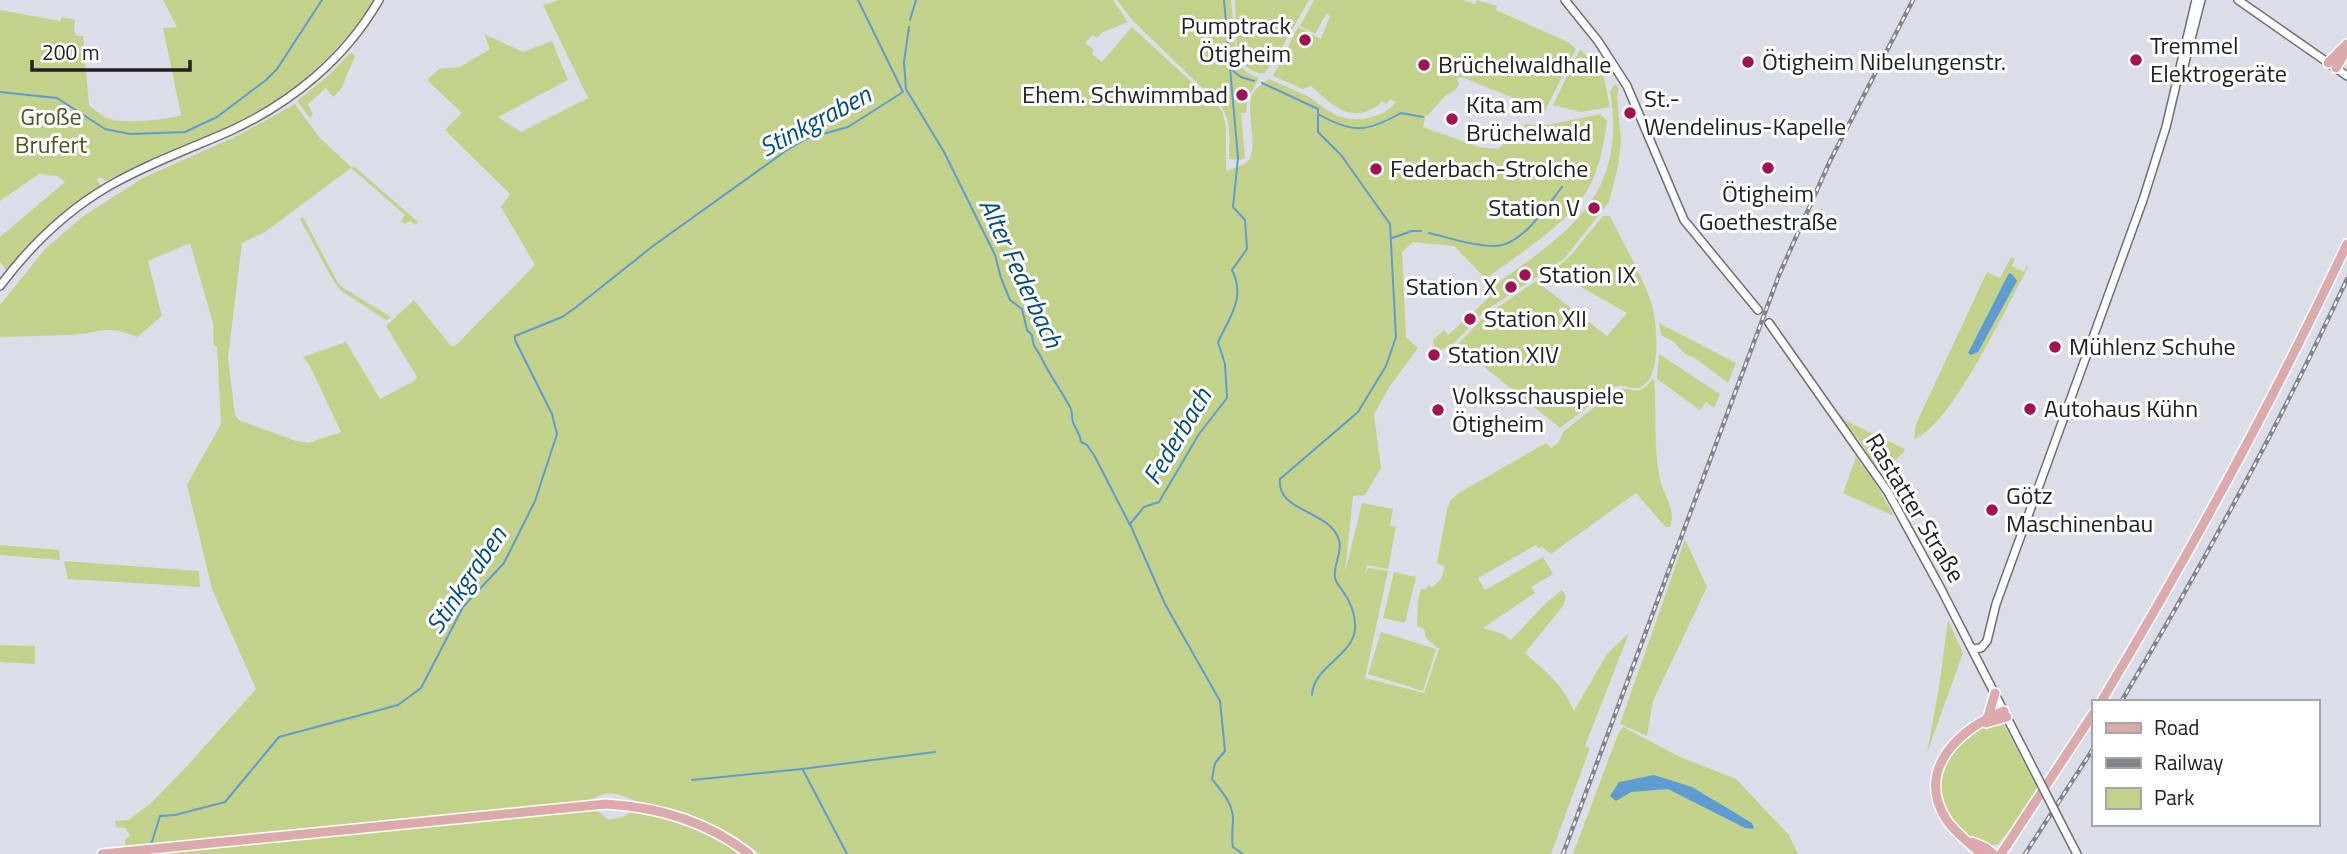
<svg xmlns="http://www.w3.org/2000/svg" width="2347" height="854" font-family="'Titillium Web',sans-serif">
<rect width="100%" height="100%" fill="#dbdee9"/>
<path fill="#c3d28a" d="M163,0H374C340,53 295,92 239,122C196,144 149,158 106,181L100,177L97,179L101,187L45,231L7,271L0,262V237L65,182L57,176L39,174L0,201V10L60,21L62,17L75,20L74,31L77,36H83L89,105C95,111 105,118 113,120C128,123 167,120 181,115L163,28L177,27Z
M558,0H1113L1128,22L1103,32L1097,38L1092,35L1085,43L1094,50L1092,54L1102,62L1132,27L1222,110L1226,127V172C1233,167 1241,167 1247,162C1260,151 1245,111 1252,95C1255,88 1263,83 1269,79C1282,85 1296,90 1309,97C1318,103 1327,111 1336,115C1355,124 1384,118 1396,102L1391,99L1386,104L1382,102C1353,127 1332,105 1311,86L1303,89L1273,76L1298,27L1321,39L1330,16L1326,14L1315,34L1300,26L1314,0H1463L1475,4L1477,0L1497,6L1496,10L1568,42L1576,49L1545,111L1462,77L1457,78L1459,84L1455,91L1446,95L1428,115H1426L1423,127L1479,147L1498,149L1526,124L1543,126L1600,114L1607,121C1604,144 1600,167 1588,189C1569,224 1518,254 1486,279L1454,246L1413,242L1402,252L1406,337L1418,348L1390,386L1374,414L1381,468L1365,495L1353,496L1345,572L1362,503L1393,509L1390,526L1396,527L1388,569L1367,565L1365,575L1368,568L1388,571L1365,678L1424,693L1439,649L1426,638L1424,629L1417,626L1418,600L1421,589H1426L1428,585L1433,587L1441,579L1445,567L1437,563L1447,510L1450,501L1459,493L1546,443L1551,448L1559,442L1563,432L1616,390C1637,385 1634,400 1654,378C1657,411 1653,446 1660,479C1663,495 1677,510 1670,527H1666L1662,523L1636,493L1551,554L1542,547L1539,548L1536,545L1478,578L1485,590L1543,557L1553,574L1531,587L1535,593L1483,628L1503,634L1511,640L1546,603L1562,590L1566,596L1563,606L1525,653C1547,673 1562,683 1574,711L1607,654L1629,633L1585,746L1590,748L1551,854H760C734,833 705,818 674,809C662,806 647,806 636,801C617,794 611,789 591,800L125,846V840L130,835L125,828L116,827L115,821L129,820L152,802L188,765L256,689L212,589L187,485L221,424L217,346H214L213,323L190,243L148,261L162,316L137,337C103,324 104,333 72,335C48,336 24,336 0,337V305L45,249L82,217L143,178L239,135L295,104L319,137L351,167H355L418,222L415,225L410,221L405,224L401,221L405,215L351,168L265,232L242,243L228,358L235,415L239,420L296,441L308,443L341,432L310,366L303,357L346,342L380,399L414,381L417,377L386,326L414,300L451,346H455L535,265L501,207L510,194L445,130L462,113L427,80L439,69L460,67L490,49L484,34L523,52L552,41L568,80L498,117L521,132L588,98L543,5Z
M1117,0H1231L1237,61L1246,72L1259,78L1247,100L1246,113H1241L1245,158L1241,160L1229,159C1229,140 1232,122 1221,106L1133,21Z
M1235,0H1309L1277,56L1264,74C1229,70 1237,26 1235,0Z
M1580,49L1603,73L1610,107L1581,112L1553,105Z
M351,52L355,56L341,89L333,97L326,88L308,104L313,114L310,118L297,101L329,75Z
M1615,84L1619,89L1617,97L1621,142L1618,166L1609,202L1564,259L1485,311L1455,342L1435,354L1433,340L1444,330L1448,335L1492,295L1488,290C1565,234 1628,199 1610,91Z
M1603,216H1610C1622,241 1644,279 1652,305C1657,323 1662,378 1641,387C1632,391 1624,383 1614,387L1560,428L1457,345L1485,316L1536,281L1607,336L1627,313L1553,271L1569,257Z
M303,217L338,283L345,289L391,317L386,320L340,290L331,277L300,219Z
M2011,257L2015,259L2012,266L2024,272L2027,265L2028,267C2008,304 1950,428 1914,439L1916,424L1987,272L2000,278Z
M1659,323L1736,363L1728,383L1695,358L1685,354L1674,342L1661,335Z
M1659,354L1720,394L1714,408L1706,402L1700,410L1657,379Z
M1833,407L1846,421L1905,449L1904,452L1887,468H1877L1859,440L1831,408Z
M1856,457L1873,479L1894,516L1843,493Z
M1685,539L1707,587L1653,701L1647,736L1620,724Z
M0,545L59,550L60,560L0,555Z
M64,561L199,571L200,587L68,579Z
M1394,572L1416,577L1405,623L1383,618Z
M1948,620L1963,653L1927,753L1939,687Z
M1381,632L1436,649L1423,691L1368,674Z
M0,645L35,646V664L0,662Z
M2003,723L2040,792L1998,844C1969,854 1937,808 1940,782C1941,766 1949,756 1960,744C1970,733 1988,724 2003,723Z
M1623,727L1678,756L1736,779L1789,835L1798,854H1573L1618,734Z
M590,810L599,812L609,820L625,816L632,811C672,818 706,832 740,854H152Z"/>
<path fill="#5e9bd3" d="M2009,273L2013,275L2017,281L1978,352L1971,355L1968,353Z
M1654,775L1692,787L1752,823L1754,829L1745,828L1668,789L1631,792L1616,801L1610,796L1619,782Z"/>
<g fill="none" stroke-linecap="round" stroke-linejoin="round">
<path stroke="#5e9bd3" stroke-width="2" d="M1224,0L1238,158L1233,207L1245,220L1247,249L1232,270C1246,297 1230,317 1218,342L1225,364L1227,398L1199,434L1159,502L1144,507L1130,524L1165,604L1220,701L1225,751L1215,763L1212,779C1221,791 1233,803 1233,819C1233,829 1231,837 1233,847L1243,854
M910,20L916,0
M909,27L904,62L906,89L944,152L995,255L1001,278L1010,300L1022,309L1027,330L1032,335C1033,349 1037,348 1042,359C1050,376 1061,390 1070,407C1073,411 1071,417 1073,422C1076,430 1080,433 1081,442L1087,445L1094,455L1130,525
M1233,71L1241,77L1254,81
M1262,83L1318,109V114C1353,134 1367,132 1401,113L1423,117
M0,92L57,98L105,129L130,134L185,132L217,117L266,80L277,69L322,0
M1429,233C1450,238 1473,246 1494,246C1521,247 1547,206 1562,187
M1392,238L1412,231H1421
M1312,695C1313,667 1352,656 1355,630C1356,615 1351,602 1342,590C1339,585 1335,582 1335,577C1333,565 1343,551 1339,540C1330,510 1276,512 1280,479L1358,412L1386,366L1396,337L1390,224L1341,155L1318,132V114
M803,770L847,854
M692,780L802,769L935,752
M151,845L160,816L175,815L225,802L279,737L398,705L421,688L463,607L504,563L535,501L557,434L552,414L515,340V336L562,317L575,308L653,246L787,150L808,138L848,127L903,92L858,0"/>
<g stroke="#6d7079" stroke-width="10">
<path id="minor" d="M1565,0L1598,41L1627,86L1684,220L1758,310
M2238,0L2347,76
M2183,70L2201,0
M0,286C30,246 66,211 109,186C147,164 189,149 230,131C291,103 345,59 379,0
M1769,323L1888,492L1941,589L2039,780
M1973,649L1981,648L1987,641L1996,604L2143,200L2166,127L2196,0
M2063,827L2077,854"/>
</g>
<g stroke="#fff" stroke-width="12">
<path id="major" d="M2328,63L2347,44
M2336,68L2347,49
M2101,702C2190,553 2273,401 2347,244
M1988,717L1995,693
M1986,723L2007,717
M1972,842L1986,848L1993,854
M102,854L606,804C658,807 708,822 749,854
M1981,854C1970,843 1955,833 1946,819C1915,769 1960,728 2004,711
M2001,854L2093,714"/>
</g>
<use href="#minor" stroke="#fff" stroke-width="7"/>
<use href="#major" stroke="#dca9ac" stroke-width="9"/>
<g stroke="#82848c" stroke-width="4.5">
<path id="rail" d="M2121,702C2203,564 2280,424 2347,279
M1563,854L1779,275L1830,161L1913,0
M2025,854L2093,749"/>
</g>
<use href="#rail" stroke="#fff" stroke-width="2" stroke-dasharray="5" stroke-linecap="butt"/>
<g stroke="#6d7079" stroke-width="10" stroke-linecap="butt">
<path id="minor-bridge" d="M2039,780L2063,827"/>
</g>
<use href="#minor-bridge" stroke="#fff" stroke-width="7"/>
</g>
<g fill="#a31153" stroke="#fff" stroke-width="2.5">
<circle cx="1305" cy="40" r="7"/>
<circle cx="2136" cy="60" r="7"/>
<circle cx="1748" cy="62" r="7"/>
<circle cx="1424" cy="65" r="7"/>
<circle cx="1242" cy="95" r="7"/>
<circle cx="1630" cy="113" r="7"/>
<circle cx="1452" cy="119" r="7"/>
<circle cx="1768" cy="168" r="7"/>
<circle cx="1376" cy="169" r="7"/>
<circle cx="1594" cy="208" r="7"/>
<circle cx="1525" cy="275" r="7"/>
<circle cx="1511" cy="287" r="7"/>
<circle cx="1470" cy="319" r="7"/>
<circle cx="2055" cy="347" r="7"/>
<circle cx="1434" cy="355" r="7"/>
<circle cx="2030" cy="409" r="7"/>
<circle cx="1438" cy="410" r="7"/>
<circle cx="1992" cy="510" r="7"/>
</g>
<g text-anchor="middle" stroke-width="6" stroke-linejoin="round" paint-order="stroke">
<g font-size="24" fill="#202125" stroke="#fff" text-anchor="start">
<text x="1291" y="34" text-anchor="end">Pumptrack<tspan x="1291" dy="28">Ötigheim</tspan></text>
<text x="2150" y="54">Tremmel<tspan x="2150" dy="28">Elektrogeräte</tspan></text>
<text x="1762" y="70">Ötigheim Nibelungenstr.</text>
<text x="1438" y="73">Brüchelwaldhalle</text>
<text x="1228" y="103" text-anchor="end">Ehem. Schwimmbad</text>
<text x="1644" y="107">St.-<tspan x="1644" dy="28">Wendelinus-Kapelle</tspan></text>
<text x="1466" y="113">Kita am<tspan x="1466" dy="28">Brüchelwald</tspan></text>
<text x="1390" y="177">Federbach-Strolche</text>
<text x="1768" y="202" text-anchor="middle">Ötigheim<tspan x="1768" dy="28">Goethestraße</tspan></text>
<text x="1580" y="216" text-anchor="end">Station V</text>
<text x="1539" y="283">Station IX</text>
<text x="1497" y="295" text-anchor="end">Station X</text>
<text x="1484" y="327">Station XII</text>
<text x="2069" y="355">Mühlenz Schuhe</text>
<text x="1448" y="363">Station XIV</text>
<text x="1452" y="404">Volksschauspiele<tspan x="1452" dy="28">Ötigheim</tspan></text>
<text x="2044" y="417">Autohaus Kühn</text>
<text x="2006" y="504">Götz<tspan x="2006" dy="28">Maschinenbau</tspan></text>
</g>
<g font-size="24" fill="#4d571d" stroke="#fff">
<text x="51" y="125">Große<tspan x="51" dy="28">Brufert</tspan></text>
</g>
<g font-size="24" fill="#202125" stroke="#fff">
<text transform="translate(1915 508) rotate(59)" y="8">Rastatter Straße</text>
</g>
<g font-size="26" font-style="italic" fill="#014c81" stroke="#fff">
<text transform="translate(815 121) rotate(-28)" y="9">Stinkgraben</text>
<text transform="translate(1021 273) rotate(65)" y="9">Alter Federbach</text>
<text transform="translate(1177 436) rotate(-59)" y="9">Federbach</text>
<text transform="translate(466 580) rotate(-56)" y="9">Stinkgraben</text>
</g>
</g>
<rect x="2092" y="700" width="228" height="126" fill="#ffffff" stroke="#a6a6a8" stroke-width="2"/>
<rect x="2106" y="723" width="35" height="10" fill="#dca9ac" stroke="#a6a6a8" stroke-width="2"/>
<text x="2154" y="735" font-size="21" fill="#202125">Road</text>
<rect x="2106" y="758" width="35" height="10" fill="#82848c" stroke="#a6a6a8" stroke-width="2"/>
<text x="2154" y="770" font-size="21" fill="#202125">Railway</text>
<rect x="2106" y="788" width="35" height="21" fill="#c3d28a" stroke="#a6a6a8" stroke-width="2"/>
<text x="2154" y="805" font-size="21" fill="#202125">Park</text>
<path d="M32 60v10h158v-10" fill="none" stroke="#202125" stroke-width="3.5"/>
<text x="42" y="60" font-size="21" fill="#202125" stroke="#ffffff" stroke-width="5" paint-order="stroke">200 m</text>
</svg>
